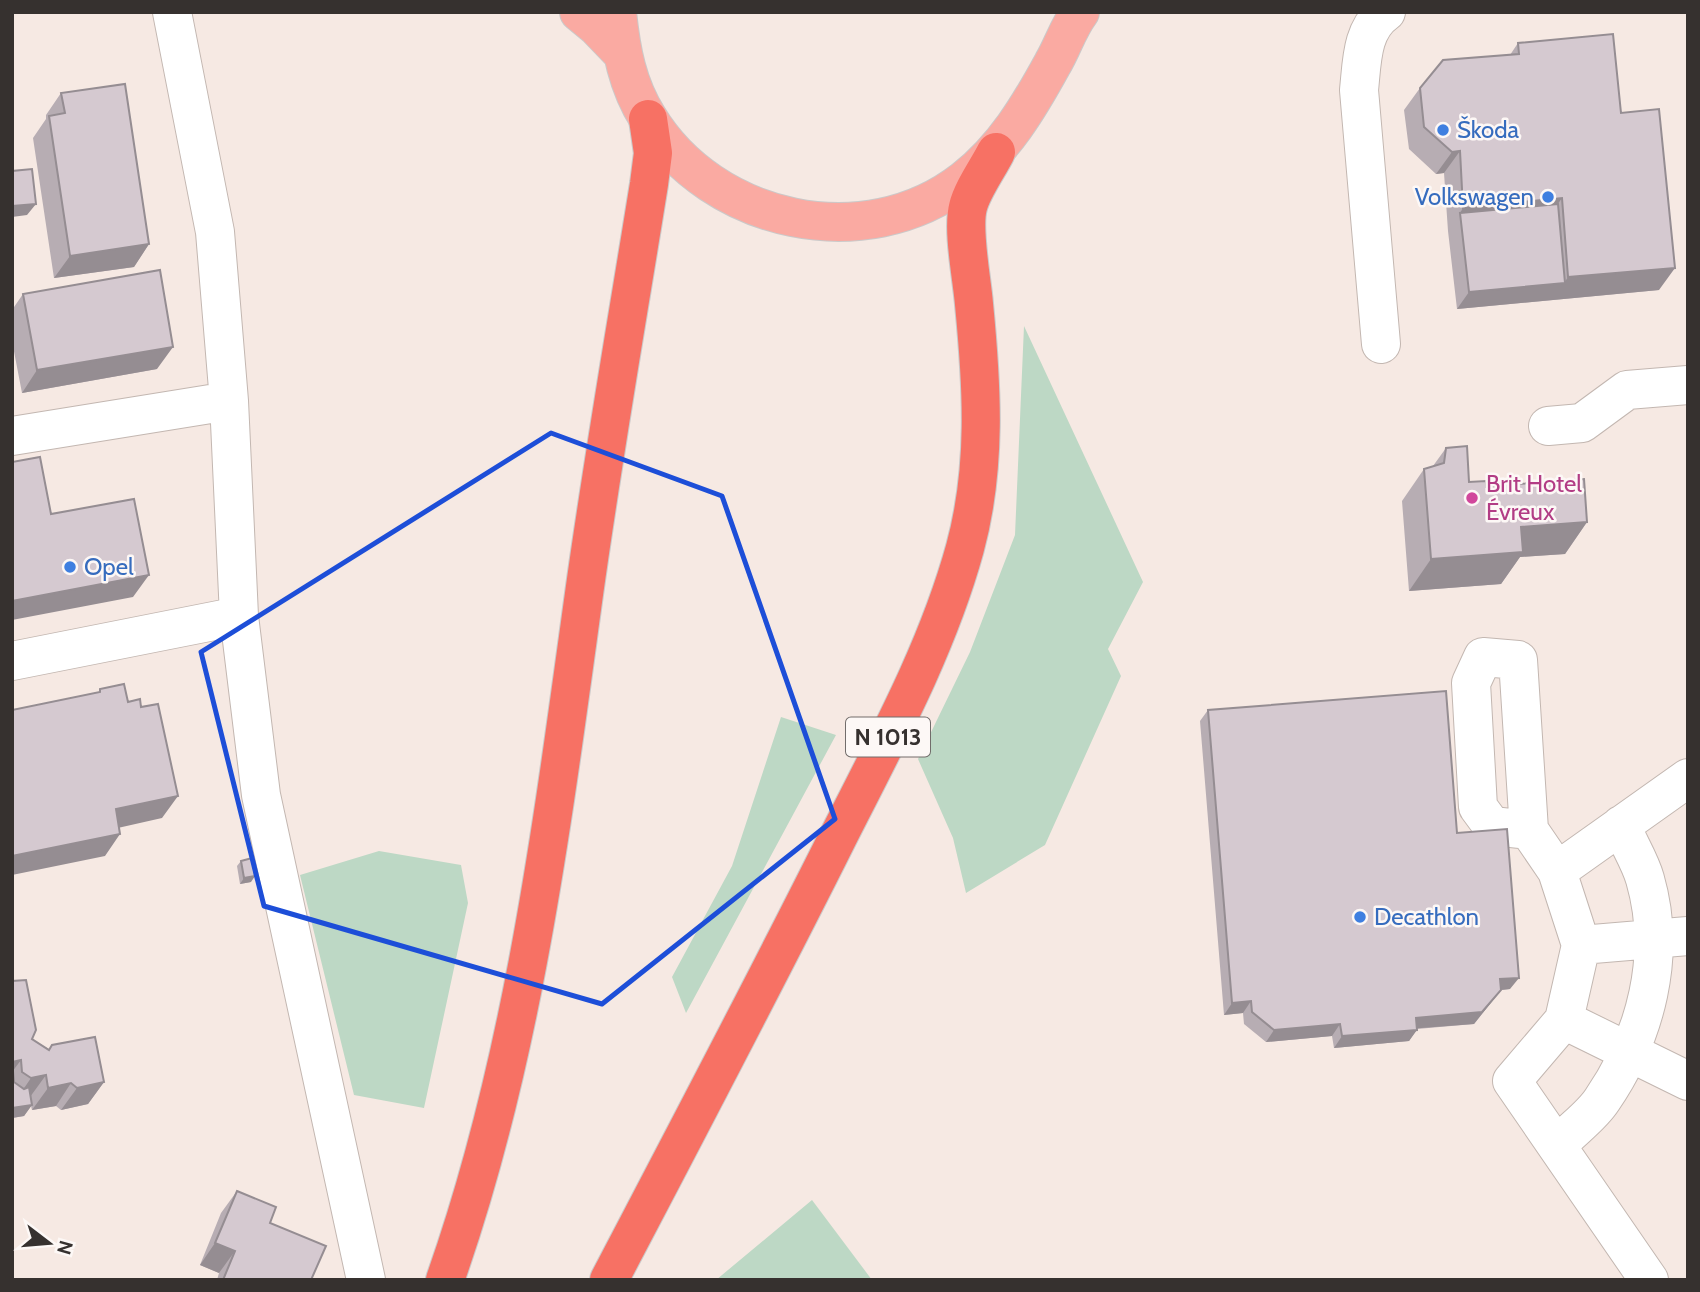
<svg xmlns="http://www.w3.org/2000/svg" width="1700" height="1292" font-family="Cabin,sans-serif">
<rect width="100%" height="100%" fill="#f6e9e3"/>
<path fill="#bdd8c5" d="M1024,326L1143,582L1108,649L1121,676L1045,845L966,893L953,838L918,759L970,652L1015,535Z
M781,717L836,735L686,1013L672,977L732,866Z
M379,851L461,865L468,903L424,1108L354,1095L300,875Z
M812,1200L872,1280H716Z"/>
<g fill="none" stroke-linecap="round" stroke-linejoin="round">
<g stroke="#c3b7b1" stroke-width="40">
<path id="minor" d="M1381,344L1359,90C1362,63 1361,29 1386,12
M1548,426L1582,423L1627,390L1688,385
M12,436L229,401
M239,616L261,795L366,1280
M12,661L239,616L229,401L215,232L172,12
M1688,778L1557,871L1581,945L1688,936
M1529,830L1518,660L1483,657L1471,683L1478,807L1492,826L1529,830L1557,871
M1581,945L1564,1020L1512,1081L1649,1280
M1564,1020L1688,1081
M1557,1146C1571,1130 1591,1117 1602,1100C1646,1036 1667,955 1645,879C1640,861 1628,843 1621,825"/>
</g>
<g stroke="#cbc9c9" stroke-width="40">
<path id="major" d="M579,12L596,26L621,52
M617,12C621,50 627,85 648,118C712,223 865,257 964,180C1004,149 1029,107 1053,63C1063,46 1068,28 1080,12"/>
</g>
<g stroke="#cbc9c9" stroke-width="40">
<path id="highway" d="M445,1280C523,1059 552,825 584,594C603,457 627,321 649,184L653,153L648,119
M609,1280C686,1133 763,987 837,839C885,744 937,650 965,548C987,467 982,386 974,304C972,279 962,230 968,207C972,190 988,168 996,152"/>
</g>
<use href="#minor" stroke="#fff" stroke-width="38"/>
<use href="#major" stroke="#faaaa2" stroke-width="38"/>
<use href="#highway" stroke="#f77164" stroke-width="38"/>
</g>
<path fill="#b7adb3" d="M1518,43L1621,113L1659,290L1457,309L1448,231L1444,173L1436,174L1409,149L1404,110L1420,88L1510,55Z
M61,93L149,244L134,267L54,278L33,138L46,119V115Z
M23,294L157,369L22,393L12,341V310Z
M1446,448L1469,482L1486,487L1497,486L1502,480L1518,484L1587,522L1565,554L1520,557L1501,584L1409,591L1402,501L1424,469L1433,466Z
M1208,710L1457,833L1510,989L1501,990L1474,1024L1417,1029L1409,1041L1334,1048L1332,1036L1266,1042L1244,1024L1243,1013L1224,1015L1200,721Z
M241,861L251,882L240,884L237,866Z
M12,981L32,1039L104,1082L88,1104L61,1110L56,1106L32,1110L31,1106L24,1116L12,1118Z
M237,1191L270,1223L311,1280H217L219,1273L200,1265L221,1213Z"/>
<path fill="#958d92" d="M1460,151L1444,173L1436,174L1452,152Z
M1562,198L1546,221L1460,213L1463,208Z
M36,204L27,215L12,217V206Z
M149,244L134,267L54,278L70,256Z
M1675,268L1659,290L1553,300L1568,277Z
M1565,283L1553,300L1457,309L1469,292Z
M173,347L157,369L22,393L37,370Z
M1587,522L1565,554L1520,557L1501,584L1409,591L1431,559L1521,527Z
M149,575L133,597L12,620V601Z
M178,796L162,818L100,832L116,809Z
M120,834L105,856L12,875V856Z
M255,876L251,882L240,884L244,878Z
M1519,978L1510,989L1492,991L1500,979Z
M1501,990L1474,1024L1408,1029L1416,1018Z
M1251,1001L1243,1013L1224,1015L1232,1003Z
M1340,1024L1332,1036L1266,1042L1274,1030Z
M1417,1030L1409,1041L1334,1048L1342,1036Z
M21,1060L12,1072V1062Z
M46,1075L30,1097L16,1100L31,1078Z
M104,1082L88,1104L61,1110L77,1088Z
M71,1083L56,1106L32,1110L48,1088Z
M32,1105L24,1116L12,1118V1108Z
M215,1243L235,1251L219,1273L200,1265Z"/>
<path fill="#d5c9d0" stroke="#958d92" stroke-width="2" d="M1613,34L1621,113L1659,109L1675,268L1568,277L1562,198L1463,208L1460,151L1452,152L1424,127L1420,88L1443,60L1519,54L1518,43Z
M125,84L149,244L70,256L49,116L65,113L61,93Z
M32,169L36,204L12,206V171Z
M1558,204L1565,283L1469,292L1460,213Z
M160,270L173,347L37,370L23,294Z
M1467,446L1469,482L1486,481V487L1502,486V480L1518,479V484L1584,479L1587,522L1521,527L1523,552L1431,559L1424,469L1444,463L1446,448Z
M40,457L51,514L134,499L149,575L12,601V462Z
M124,684L128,702L140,699L141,707L158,704L178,796L116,809L120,834L12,856V710L100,692V689Z
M1446,691L1457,833L1507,829L1519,978L1500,979L1501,990L1482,1012L1416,1018L1417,1030L1342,1036L1340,1024L1274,1030L1252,1012L1251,1001L1232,1003L1208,710Z
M252,858L255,876L244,878L241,861Z
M26,980L36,1030L32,1039L49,1050L52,1045L95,1037L104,1082L77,1088L71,1083L48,1088L46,1075L31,1078L22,1072L21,1060L12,1062V981Z
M12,1071H13L14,1082L24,1089L29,1087L32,1105L12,1108Z
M237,1191L276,1207L270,1223L326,1246L311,1280H223L235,1251L215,1243Z"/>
<path fill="none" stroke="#1d4ed8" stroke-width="5" stroke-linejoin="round" d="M551,433L722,496L835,819L602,1004L264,906L201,652Z"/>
<g fill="#3f7fe0" stroke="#fdf8f6" stroke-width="2.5">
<circle cx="1443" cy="130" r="7"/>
<circle cx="1548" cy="197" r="7"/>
<circle cx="70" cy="567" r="7"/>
<circle cx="1360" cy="917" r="7"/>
</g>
<circle fill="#d1479c" stroke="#fdf8f6" stroke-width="2.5" cx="1472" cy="498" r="7"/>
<g text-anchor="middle" stroke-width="5" stroke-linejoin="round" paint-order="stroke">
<rect fill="#fdf8f6" stroke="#726d6b" stroke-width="2" x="846" y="717.5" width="84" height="39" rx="5"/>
<g font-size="23" font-weight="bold" fill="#36312f">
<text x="888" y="745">N 1013</text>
</g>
<g font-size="24" fill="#366cbe" stroke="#fdf8f6" text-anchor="start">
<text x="1457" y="138">Škoda</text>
<text x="1534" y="205" text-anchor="end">Volkswagen</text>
<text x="84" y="575">Opel</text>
<text x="1374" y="925">Decathlon</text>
</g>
<g font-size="24" fill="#b23c85" stroke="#fdf8f6" text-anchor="start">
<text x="1486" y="492">Brit Hotel<tspan x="1486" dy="28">Évreux</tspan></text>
</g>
</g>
<rect width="1700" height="1292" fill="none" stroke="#36312f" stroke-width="28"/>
<g transform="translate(49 1243) rotate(106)" stroke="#fdf8f6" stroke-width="5" paint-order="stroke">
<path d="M0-5L12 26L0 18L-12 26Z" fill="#36312f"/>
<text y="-10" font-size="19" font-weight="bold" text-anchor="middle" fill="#36312f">N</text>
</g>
</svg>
